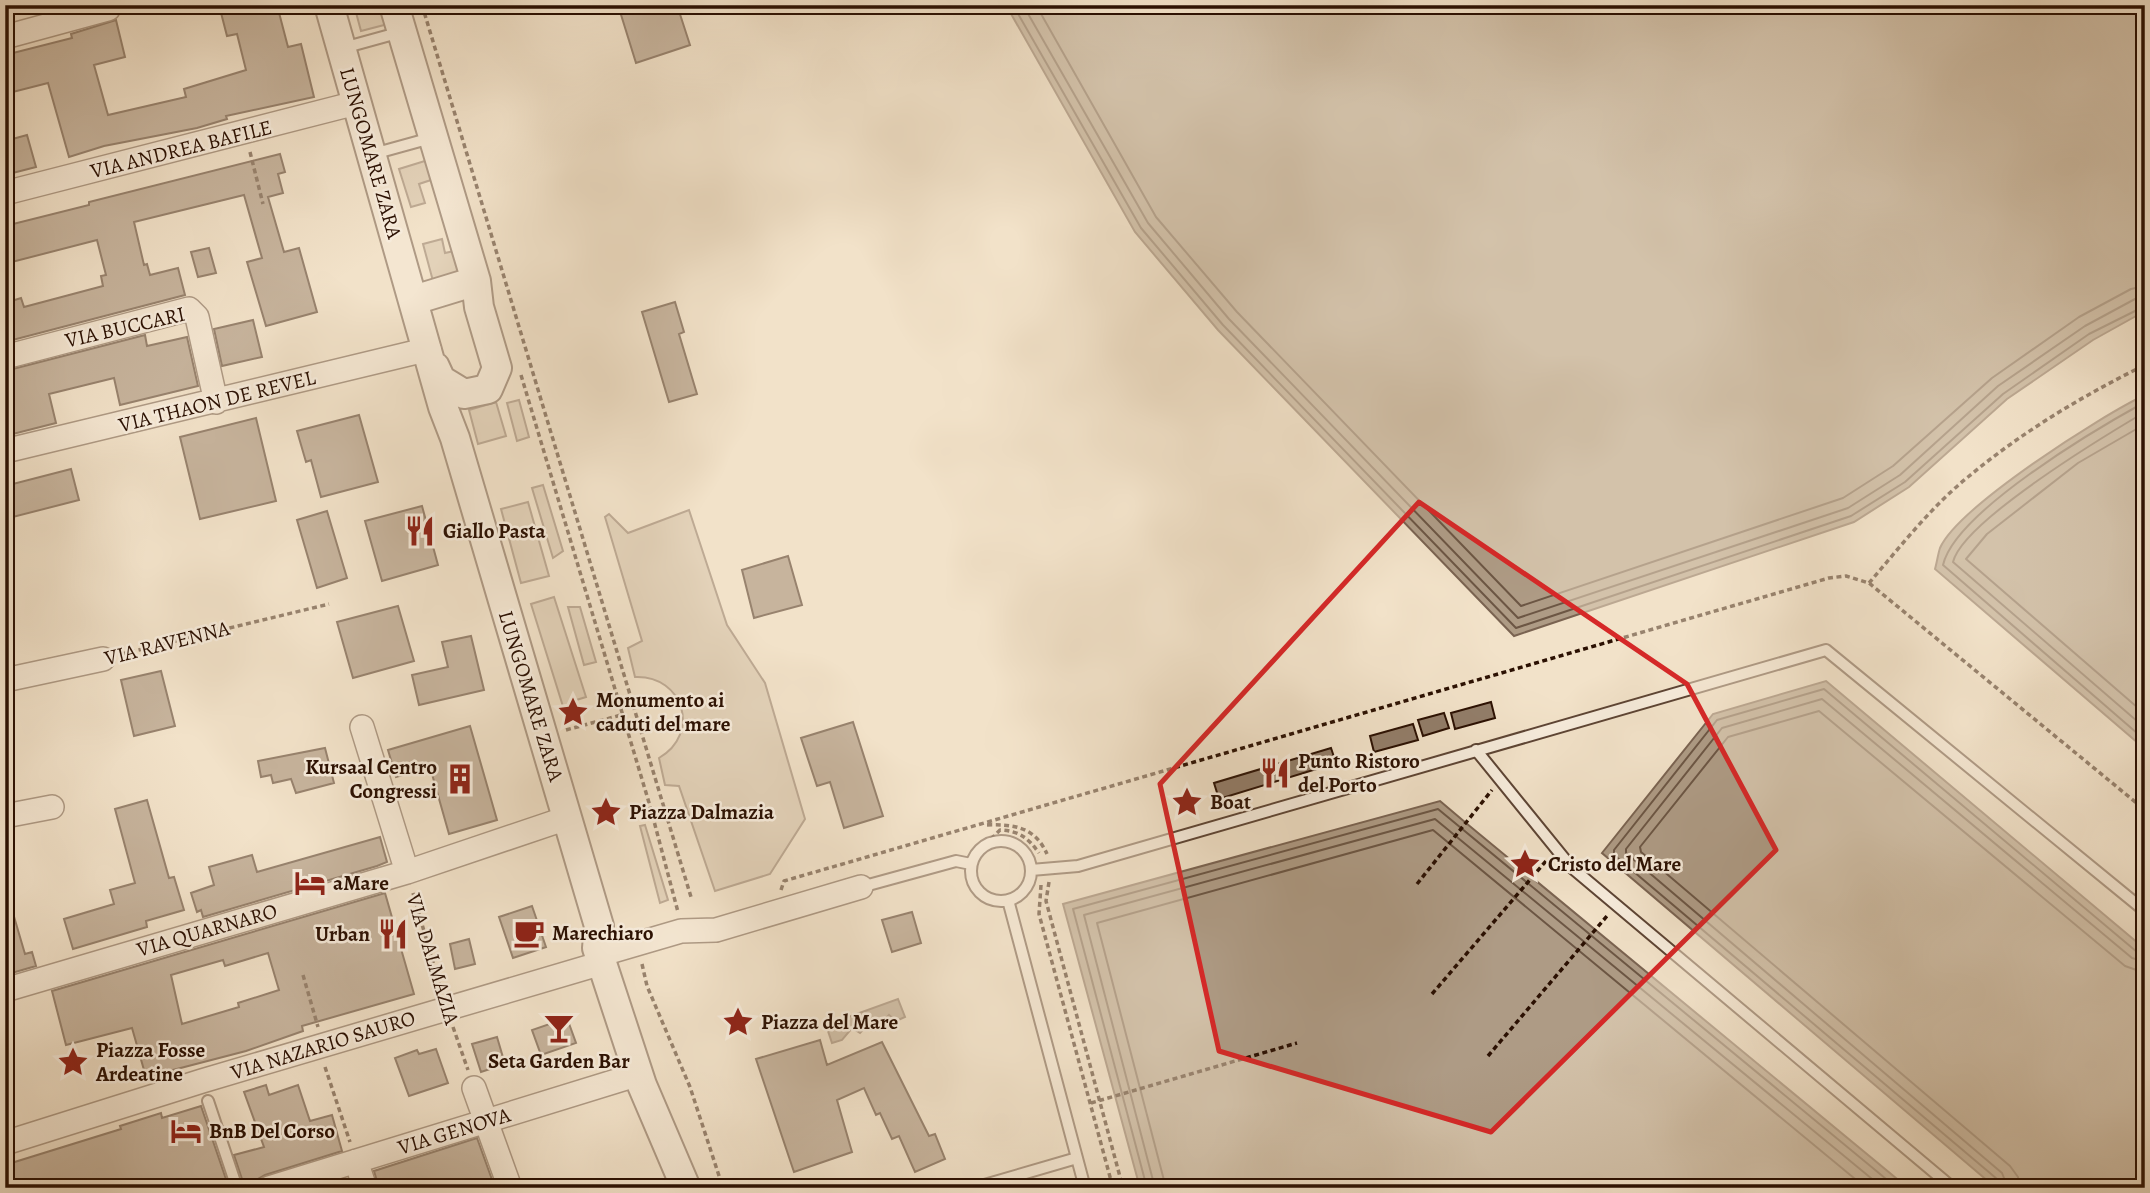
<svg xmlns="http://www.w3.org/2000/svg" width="2150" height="1193" font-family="Alegreya,serif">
<rect width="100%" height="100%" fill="#f2e2c9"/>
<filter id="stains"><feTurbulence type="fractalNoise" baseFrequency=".00286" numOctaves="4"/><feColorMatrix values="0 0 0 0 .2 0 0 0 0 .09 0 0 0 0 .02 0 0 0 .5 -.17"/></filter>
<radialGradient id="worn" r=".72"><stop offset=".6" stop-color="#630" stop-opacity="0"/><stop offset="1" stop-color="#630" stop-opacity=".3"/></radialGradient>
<path fill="#d0bea7" stroke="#7e6754" stroke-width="2" d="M354,5H382L388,24L361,31Z
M428,160L434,179L419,184L425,203L411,207L399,169Z
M442,239L445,253L454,251L460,274L433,281L423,244Z
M519,400L529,437L517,441L507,403Z
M496,402L506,436L478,444L469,410Z
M543,485L563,551L553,558L532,488Z
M528,502L549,576L521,583L501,509Z
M689,510L727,625L765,683L805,819L770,874L715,891L679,786L665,785L659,758C701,734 684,675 635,677L628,648L642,641L605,517L609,514L628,533Z
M554,597L586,697L573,701L576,713L566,716L531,604Z
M568,607H580L596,662L584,665Z
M645,825L668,900L660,903L640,826Z"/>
<path fill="#ae9b85" stroke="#7a6351" stroke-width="2" d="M1006,5H2145V311L2093,340L2007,399L1909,487L1854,522L1514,636L1218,330L1135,232Z
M2145,395V749L1935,569C1937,562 1938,554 1940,548C1958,507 2102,415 2145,395Z
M1826,681L2145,949V1188H1996L1602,853L1713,714Z
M1440,801L1466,823L1908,1188H1140L1063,904Z
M898,999L905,1017L896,1021L889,1015L878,1027L870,1022L860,1033L852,1028L842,1040L832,1043L826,1025Z"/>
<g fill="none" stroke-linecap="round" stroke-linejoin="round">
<path stroke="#6c5644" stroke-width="2" d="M1013,5L1141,228L1223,325L1516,628L1851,516L1905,482L2003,394L2089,334L2145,306
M1023,5L1148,223L1229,319L1518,618L1848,508L1900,475L1998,386L2085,326L2135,299L2145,297
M1036,5L1156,217L1237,312L1521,606L1843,498L1893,466L1992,378L2079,317L2131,289L2145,286
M2145,402C2096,429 1955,512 1943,565L2145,740
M2145,412C2106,435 1963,521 1953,562L2145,728
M2145,424L2078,463L1987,534L1966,559L2145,714
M1147,1188L1073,909L1438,809L1897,1188
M1155,1188L1084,915L1435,819L1883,1188
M1166,1188L1097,923L1433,830L1866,1188
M2000,1188L1997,1179L1614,855V850L1717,720L1824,689L2137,952L2145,953
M2008,1188L2002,1173L1626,853V849L1722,728L1822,699L2132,958L2145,962
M2019,1188L2018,1177L2010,1166L1641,852L1640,847L1728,737L1819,711L2125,966L2145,973"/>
</g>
<path fill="#927d69" stroke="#2b1002" stroke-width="2" fill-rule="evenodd" d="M219,5H277L288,47L301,44L314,97L226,116L227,119L197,128L104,146L69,157L48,83L5,94V55L72,38L71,34L116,20L125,57L94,65L108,115L186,97L184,89L246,70L237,34L227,36Z
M618,5H677L690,45L636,63Z
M27,135L36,167L5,175V141Z
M280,154L285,172L278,174L283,193L268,197L284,252L299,248L317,312L266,326L247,262L262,258L244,195L134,222L144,265L147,264L150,275L178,268L185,295L5,342V303L21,298L24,307L103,286L101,276L106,275L97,240L8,263L5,226L89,205V202Z
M209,248L216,273L198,277L191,252Z
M675,302L684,332L679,334L697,394L669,402L642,312Z
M253,320L262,357L222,366L214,329Z
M145,335L147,346L187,337L198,386L120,405L114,378L49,394L56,423L5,436V371Z
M359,415L378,482L321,497L311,460L306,462L297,431Z
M256,418L276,501L200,519L180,437Z
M71,469L79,500L5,519V486Z
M422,506L438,565L382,581L365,521Z
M327,511L347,578L317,588L297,520Z
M788,556L802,605L754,618L742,570Z
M398,606L414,661L353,678L337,622Z
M471,636L484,690L419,705L412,675L448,667L442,642Z
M161,671L175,726L134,736L121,680Z
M1491,702L1495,718L1455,729L1451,713Z
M1444,713L1449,728L1423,736L1418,720Z
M853,722L883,816L844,828L830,782L817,786L801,738Z
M1413,724L1418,740L1374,752L1370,736Z
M470,726L497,820L449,834L430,767L396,777L388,750Z
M325,748L334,783L296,793L291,779L273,783L271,775L261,777L258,761Z
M1331,748L1336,763L1219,799L1214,783Z
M147,800L169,878L174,877L184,910L146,921L147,927L73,949L64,919L114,904L110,890L135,883L115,809Z
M380,837L387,862L377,866L203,917L201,910L197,912L191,893L214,885L209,867L252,855L257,872Z
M385,893L414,994L302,1026L303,1031L246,1051L146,1077L132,1028L66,1045L52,991ZM268,953L279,990L238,1003L239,1007L182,1024L171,975L223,960L225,966Z
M5,903H10L25,954L32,952L36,966L5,975Z
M532,906L546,947L513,958L499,917Z
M912,912L921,943L892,952L882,920Z
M469,939L475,964L455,969L450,944Z
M567,1018L576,1043L541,1055L532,1030Z
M497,1037L505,1064L481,1072L472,1044Z
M820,1040L827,1065L882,1042L929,1136L935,1134L945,1159L915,1172L899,1136L892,1139L880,1113L876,1115L864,1088L837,1100L852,1152L794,1172L756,1059Z
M436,1049L448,1083L409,1096L395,1058L417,1050L419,1054Z
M266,1085L269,1095L298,1085L310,1121L332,1115L342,1151L265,1175L258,1179L255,1188H245L234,1155L264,1147L244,1092Z
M201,1106L229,1188H10L5,1165L121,1129L120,1126L161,1113L162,1118Z
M477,1138L495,1188H379L374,1171Z"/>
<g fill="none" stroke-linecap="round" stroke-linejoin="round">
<g stroke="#5d4434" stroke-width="14">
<path id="service" d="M343,48L401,32
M373,154L431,138
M1476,750L1571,867L1953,1188
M971 871a30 30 0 1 1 60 0a30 30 0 1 1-60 0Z
M1031,870L1078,866L1826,650L2145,911
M861,887L956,861L971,864
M1008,900L1085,1188
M208,1101L237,1188
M974,1188L1077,1158"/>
</g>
<g stroke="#5d4434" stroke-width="26">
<path id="minor" d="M5,37L108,9L109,5
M5,193L356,103
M5,357L189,309L197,317L216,402
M5,451L429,349
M5,680L103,659
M362,727L407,872
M5,816L52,807
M599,955L681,931L716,930L861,887
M5,990L407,872L567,818
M474,1088L510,1188
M5,1143L202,1081L602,963
M356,1161L365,1188
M269,1188L639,1074"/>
</g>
<g stroke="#5d4434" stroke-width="32">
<path id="tertiary" d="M329,5L443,407L455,438L599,926L597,948L642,1085L686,1188
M394,5L476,281L479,307L497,368L488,389L464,394L441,380L435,367
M414,300L476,281"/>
</g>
<path stroke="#2b1002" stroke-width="3.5" stroke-dasharray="5 3.5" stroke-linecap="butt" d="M422,5L691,897
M250,152L263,204
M521,375L650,806L678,912
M1869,583C1900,547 1931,507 1968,477C2022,432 2082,396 2145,365
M122,654L329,604
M566,730L621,715
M987,825C1014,824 1035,827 1047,854
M985,845L1000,830C1020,831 1028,838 1039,853
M1049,882L1046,901L1123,1188
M1417,884L1492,790
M1041,885L1039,914L1113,1188
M781,890L784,881L1829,578L1846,576L1869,583L2145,810
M413,893L441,990
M642,964L647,986L690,1087L723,1188
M303,975L318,1027
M1432,994L1546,861
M453,1027L468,1070
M1488,1056L1607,916
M325,1067L350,1142
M1091,1103L1297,1043"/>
<use href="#service" stroke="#f7ecdc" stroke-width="10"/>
<use href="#minor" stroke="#f7ecdc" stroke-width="23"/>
<use href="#tertiary" stroke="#f7ecdc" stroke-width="28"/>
</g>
<path d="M0 0H2150V1193H0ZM1419,502L1687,684L1776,850L1491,1132L1219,1051L1160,784Z" fill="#f2e2c9" fill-opacity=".55" fill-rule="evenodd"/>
<path fill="none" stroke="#d62828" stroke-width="5" stroke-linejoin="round" d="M1419,502L1687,684L1776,850L1491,1132L1219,1051L1160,784Z"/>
<defs>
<g id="restaurant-bare" transform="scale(2.415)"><path d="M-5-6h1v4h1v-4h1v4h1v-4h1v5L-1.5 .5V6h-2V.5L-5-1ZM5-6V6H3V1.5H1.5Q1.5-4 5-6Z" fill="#8f2418" stroke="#f7ecdc" stroke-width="2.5" paint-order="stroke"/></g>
<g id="sight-bare" transform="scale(2.415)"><path d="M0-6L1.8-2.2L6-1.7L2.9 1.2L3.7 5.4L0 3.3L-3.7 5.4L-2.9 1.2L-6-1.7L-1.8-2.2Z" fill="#8f2418" stroke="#f7ecdc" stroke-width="2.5" paint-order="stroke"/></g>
<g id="building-bare" transform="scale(2.415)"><path d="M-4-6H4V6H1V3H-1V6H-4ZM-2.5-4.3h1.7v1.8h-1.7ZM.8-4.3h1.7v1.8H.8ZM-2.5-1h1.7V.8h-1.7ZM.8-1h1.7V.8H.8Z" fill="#8f2418" stroke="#f7ecdc" stroke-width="2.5" paint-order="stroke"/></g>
<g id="hotel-bare" transform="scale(2.415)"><path d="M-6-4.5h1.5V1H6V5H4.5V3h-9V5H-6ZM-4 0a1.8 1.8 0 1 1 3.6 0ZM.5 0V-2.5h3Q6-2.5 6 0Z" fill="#8f2418" stroke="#f7ecdc" stroke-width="2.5" paint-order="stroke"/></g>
<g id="cafe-bare" transform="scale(2.415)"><path d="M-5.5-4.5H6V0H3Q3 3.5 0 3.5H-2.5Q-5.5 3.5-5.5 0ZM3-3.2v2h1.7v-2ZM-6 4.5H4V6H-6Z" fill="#8f2418" stroke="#f7ecdc" stroke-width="2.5" paint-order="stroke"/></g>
<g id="bar-bare" transform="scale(2.415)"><path d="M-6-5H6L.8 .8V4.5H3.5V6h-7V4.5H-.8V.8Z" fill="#8f2418" stroke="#f7ecdc" stroke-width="2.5" paint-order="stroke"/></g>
</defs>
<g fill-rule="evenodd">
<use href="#restaurant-bare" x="420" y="531"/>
<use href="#sight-bare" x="573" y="712"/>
<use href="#restaurant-bare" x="1275" y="773"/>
<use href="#building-bare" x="460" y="779"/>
<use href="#sight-bare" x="1187" y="802"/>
<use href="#sight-bare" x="606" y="812"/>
<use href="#sight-bare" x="1525" y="864"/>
<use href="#hotel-bare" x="310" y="883"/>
<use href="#cafe-bare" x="529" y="933"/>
<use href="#restaurant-bare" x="393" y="934"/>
<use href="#sight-bare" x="738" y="1022"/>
<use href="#bar-bare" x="559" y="1028"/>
<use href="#sight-bare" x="73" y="1062"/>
<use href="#hotel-bare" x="186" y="1131"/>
</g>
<g text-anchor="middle" stroke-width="5" stroke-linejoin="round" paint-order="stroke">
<g font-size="21" fill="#2b1002" stroke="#f7ecdc">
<text transform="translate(181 149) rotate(-14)" y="7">VIA ANDREA BAFILE</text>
<text transform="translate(371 153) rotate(74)" y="7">LUNGOMARE ZARA</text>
<text transform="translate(125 327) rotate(-13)" y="7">VIA BUCCARI</text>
<text transform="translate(217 401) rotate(-14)" y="7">VIA THAON DE REVEL</text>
<text transform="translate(167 643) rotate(-14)" y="7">VIA RAVENNA</text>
<text transform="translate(531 696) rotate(73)" y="7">LUNGOMARE ZARA</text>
<text transform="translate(207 930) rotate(-16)" y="7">VIA QUARNARO</text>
<text transform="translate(433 959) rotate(73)" y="7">VIA DALMAZIA</text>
<text transform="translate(323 1045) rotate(-17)" y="7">VIA NAZARIO SAURO</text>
<text transform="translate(454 1131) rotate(-17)" y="7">VIA GENOVA</text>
</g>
<g font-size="21" font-weight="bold" fill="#2b1002" stroke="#f7ecdc" text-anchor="start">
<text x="443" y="538">Giallo Pasta</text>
<text x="596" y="707">Monumento ai<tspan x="596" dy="24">caduti del mare</tspan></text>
<text x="1298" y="768">Punto Ristoro<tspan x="1298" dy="24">del Porto</tspan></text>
<text x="437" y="774" text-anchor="end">Kursaal Centro<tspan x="437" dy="24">Congressi</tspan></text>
<text x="1210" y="809">Boat</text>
<text x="629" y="819">Piazza Dalmazia</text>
<text x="1548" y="871">Cristo del Mare</text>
<text x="333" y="890">aMare</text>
<text x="552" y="940">Marechiaro</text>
<text x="370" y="941" text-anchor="end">Urban</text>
<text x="761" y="1029">Piazza del Mare</text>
<text x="96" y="1057">Piazza Fosse<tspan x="96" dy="24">Ardeatine</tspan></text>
<text x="559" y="1068" text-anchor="middle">Seta Garden Bar</text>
<text x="209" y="1138">BnB Del Corso</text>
</g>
</g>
<rect width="2150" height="1193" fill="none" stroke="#f2e2c9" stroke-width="28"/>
<rect x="7" y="7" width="2136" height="1179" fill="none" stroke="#2b1002" stroke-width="3.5"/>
<rect x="14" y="14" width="2122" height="1165" fill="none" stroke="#2b1002" stroke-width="2"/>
<rect width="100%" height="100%" filter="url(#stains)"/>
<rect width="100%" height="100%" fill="url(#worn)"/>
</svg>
